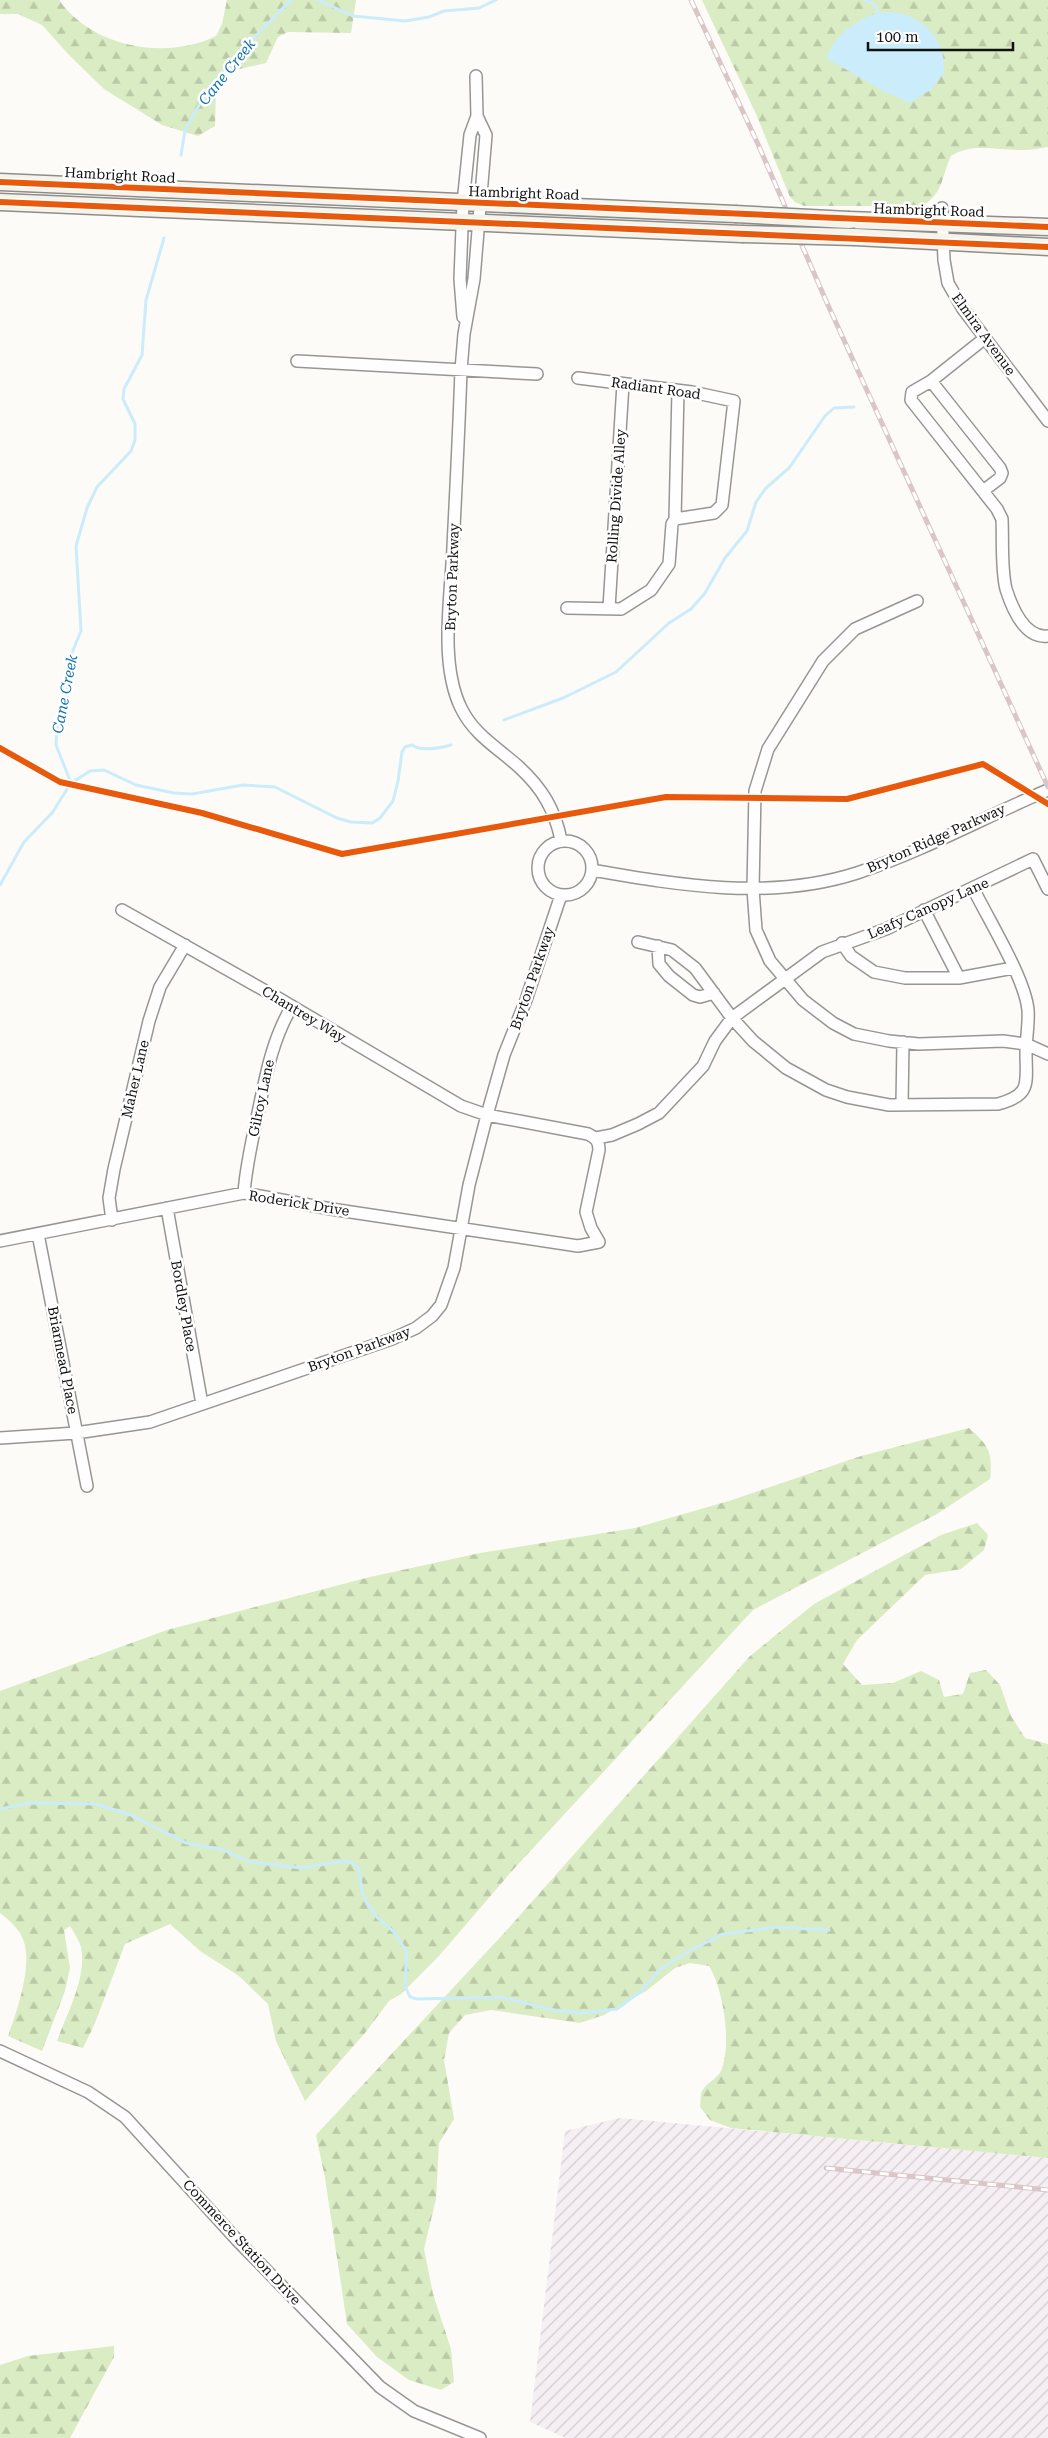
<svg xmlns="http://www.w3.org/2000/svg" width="1048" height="2438" font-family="'Roboto Serif',serif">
<defs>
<pattern id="industrial-furrows" width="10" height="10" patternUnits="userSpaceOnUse" patternTransform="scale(1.25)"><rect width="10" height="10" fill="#f5eff3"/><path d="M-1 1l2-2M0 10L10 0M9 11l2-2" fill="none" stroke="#d1cccf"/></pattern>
<pattern id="forest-firs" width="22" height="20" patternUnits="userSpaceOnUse" patternTransform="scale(1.25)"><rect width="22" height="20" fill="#daecc3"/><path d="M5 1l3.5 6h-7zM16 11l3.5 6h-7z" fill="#bac9a6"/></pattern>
</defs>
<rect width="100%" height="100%" fill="#fdfbf7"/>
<path fill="url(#industrial-furrows)" d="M620,2118L1048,2158V2438H566L530,2422L565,2131Z"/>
<path fill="url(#forest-firs)" d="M0,0H59C92,47 165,61 216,36L222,24L227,0H356L351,33L288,32L278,37L266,63L230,71L216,88L215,126L198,136L162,125L104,89L70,56L42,25L18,14H0Z
M702,0H1048V147C1040,148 1032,150 1024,150C999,151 973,142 951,156C941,177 944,193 922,206H804L795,202L790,197L756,114Z
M969,1428C989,1446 993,1452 990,1479L937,1514L753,1610L511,1872L438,1957L401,1994L389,2001L365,2033L305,2101L276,2041L268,2004L239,1976L200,1951L170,1924L125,1944L95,2023L83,2048L57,2041C67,2013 87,1978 81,1947C79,1940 74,1933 70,1926L64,1930L70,1968L65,1991L42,2051L8,2036C17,2011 32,1968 24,1942C20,1929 10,1921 0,1913V1691L167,1630L370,1577L480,1553L635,1528L732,1500L861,1456Z
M977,1523L988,1535L984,1550L961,1569L925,1575L857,1640L843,1664L862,1685L893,1683L921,1671L939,1680L944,1697L963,1694L970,1673L986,1670L1000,1685L1011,1716L1025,1738L1048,1744V2158L731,2128L710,2120L700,2107C701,2102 700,2095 702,2091C706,2083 717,2079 721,2071C732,2045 724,1990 709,1966L690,1963L675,1968L646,1991L604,2015L580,2023L491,2010L465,2015L449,2033L444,2060L454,2119L439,2143L436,2199L424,2249L433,2294L451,2349L454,2382L441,2390L409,2380L377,2357L347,2324L325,2178L316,2135L506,1931L750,1656L814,1604L941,1535Z
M114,2346V2357L70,2438H0V2365L28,2356Z"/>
<path fill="#cbecfa" d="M878,13C914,8 946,33 944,72L932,89L910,103L887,93L826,58C836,34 853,21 878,13Z"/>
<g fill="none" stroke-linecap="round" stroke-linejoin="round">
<path stroke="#cbecfa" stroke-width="3" d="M318,0L353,16L405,21L429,17L444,11L479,8L496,0
M865,0L874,4L878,13
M181,155L185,130L207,91L234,58L291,0
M504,720L563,698L616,672L669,623L691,609L705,593L725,558L747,531L756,502L766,488L789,468L825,416L834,408L854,407
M71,783L56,745L57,727L67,700L69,660L81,631L76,546L87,508L97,487L131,451L135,440V424L123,399L124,389L142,355L146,300L164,238
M0,885L24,842L52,813L71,783L90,771L104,770L136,785L174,793L192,794L243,785L275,787L337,818L351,822L372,823L380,818L393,801L398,781L402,752L405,747L412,745C422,752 440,748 451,745
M0,1809L28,1803L96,1804L131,1815L186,1843L224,1850L250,1862L302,1868L344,1861L351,1862L359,1869L362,1892L367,1903L378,1918L394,1932L407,1952L405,1986L410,1997L417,1999L500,1997L554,2010L582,2013L617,2009L641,1991L660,1969L691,1950L723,1934L777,1927L829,1930"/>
<g stroke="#979695" stroke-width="14">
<path id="street" d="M477,116L486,135L474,279L464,334L461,370C459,429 456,488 453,547C451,597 439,663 461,708C474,735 498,748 519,767C542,788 555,810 561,840
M942,208L944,260L948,283L963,309L1048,421
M463,317L460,279L463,203L470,135L477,116L476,76
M985,338L931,381L912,392L911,400L997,509L1002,519C1003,540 1001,569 1006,589C1012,608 1025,639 1048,636
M297,361L537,374
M578,378L692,392L734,401L722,505L714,513L675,519
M931,381L1000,468L1002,473L1000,478L983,491
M917,601L855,629L823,661L768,749L755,791L753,889L756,930L770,961L803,1000L833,1023L854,1034L889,1041L919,1044L1003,1041L1026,1044L1048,1054
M567,608L621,609L651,590L669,564L672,524L675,519L678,391
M609,608L623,384
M538 868a27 27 0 1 1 54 0a27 27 0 1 1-54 0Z
M592,870C679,885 770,901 857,873C923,851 985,817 1048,790
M924,910L959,978
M638,942L672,950L695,968L732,1018L753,1041L786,1068L826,1090L847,1097L889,1105L998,1104C1032,1095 1026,1083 1026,1052C1026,1038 1029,1024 1028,1010C1025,978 988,919 973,888
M842,943L851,956L874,972L905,978H959L1013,968
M658,946L659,964L669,976L693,995L700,997L714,993
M902,1105L903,1042
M596,1138L612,1135L638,1124L659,1113L703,1066L715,1041L732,1018L822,952L886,929L1033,859L1048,889
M244,1193C246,1166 252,1140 258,1113C266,1075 272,1040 292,1006
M167,1208L202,1404
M112,1220L109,1198L114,1169L149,1021L160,987L185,945
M38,1234L87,1486
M0,1241L244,1193L331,1209L578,1246L599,1242L591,1228L586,1212L599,1150C599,1141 596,1138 588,1134L487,1115L461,1106L278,998L122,910
M0,1438L76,1433L150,1422L392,1339L416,1328L432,1316L441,1305L454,1268L469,1185L487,1115L504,1055L526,1000L561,895
M0,2051L88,2092L125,2117L237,2240L380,2387L414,2411L480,2438"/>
</g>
<g stroke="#8e8d8b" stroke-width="19">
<path id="secondary" d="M0,182L735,214
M0,202L742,234
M849,220L1048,227
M855,237L1048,247"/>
</g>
<use href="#street" stroke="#fffefe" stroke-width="11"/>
<use href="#secondary" stroke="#f6f3eb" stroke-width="16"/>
<g stroke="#dac5c7" stroke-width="5">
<path id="rail" d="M691,0L757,142L827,303L1048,787
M826,2168L1048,2190"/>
</g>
<use href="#rail" stroke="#fff" stroke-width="3" stroke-dasharray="9" stroke-linecap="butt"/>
<g stroke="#8e8d8b" stroke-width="19" stroke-linecap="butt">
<path id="secondary-bridge" d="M735,214L849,220
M742,234L855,237"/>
</g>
<use href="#secondary-bridge" stroke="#f6f3eb" stroke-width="16"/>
<g stroke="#fff" stroke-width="9">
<path id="cycleway" d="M0,182L1048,227
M0,202L1048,247
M0,748L60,782L202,813L342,854L666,797L847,799L983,764L1048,804"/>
</g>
<use href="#cycleway" stroke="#e8590c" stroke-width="6"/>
</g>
<g text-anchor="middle" stroke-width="5" stroke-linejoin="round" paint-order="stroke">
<g font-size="14" fill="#111" stroke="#fff">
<text transform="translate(120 175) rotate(3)" y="5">Hambright Road</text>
<text transform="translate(524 193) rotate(2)" y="5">Hambright Road</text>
<text transform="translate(929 210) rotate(2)" y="5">Hambright Road</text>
<text transform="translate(984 334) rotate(54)" y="5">Elmira Avenue</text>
<text transform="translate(656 388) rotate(8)" y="5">Radiant Road</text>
<text transform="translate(616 496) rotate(-86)" y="5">Rolling Divide Alley</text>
<text transform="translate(452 577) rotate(-88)" y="5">Bryton Parkway</text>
<text transform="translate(936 838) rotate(-24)" y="5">Bryton Ridge Parkway</text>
<text transform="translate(928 908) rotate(-24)" y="5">Leafy Canopy Lane</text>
<text transform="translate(532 978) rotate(-71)" y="5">Bryton Parkway</text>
<text transform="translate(304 1014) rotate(31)" y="5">Chantrey Way</text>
<text transform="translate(135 1079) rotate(-77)" y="5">Maher Lane</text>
<text transform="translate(261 1098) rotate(-78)" y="5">Gilroy Lane</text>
<text transform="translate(299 1203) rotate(9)" y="5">Roderick Drive</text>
<text transform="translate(184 1306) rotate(80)" y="5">Bordley Place</text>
<text transform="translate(359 1349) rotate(-20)" y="5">Bryton Parkway</text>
<text transform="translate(63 1360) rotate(79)" y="5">Briarmead Place</text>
<text transform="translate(242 2242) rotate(47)" y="5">Commerce Station Drive</text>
</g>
<g font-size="15" font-style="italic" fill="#0f73ae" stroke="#fff">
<text transform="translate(227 72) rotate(-51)" y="5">Cane Creek</text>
<text transform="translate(65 694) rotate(-79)" y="5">Cane Creek</text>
</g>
</g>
<path d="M868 42v8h145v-8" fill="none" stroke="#111111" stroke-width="2.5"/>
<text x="876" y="42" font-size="15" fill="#111111" stroke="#ffffff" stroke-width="4" paint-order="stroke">100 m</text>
</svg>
